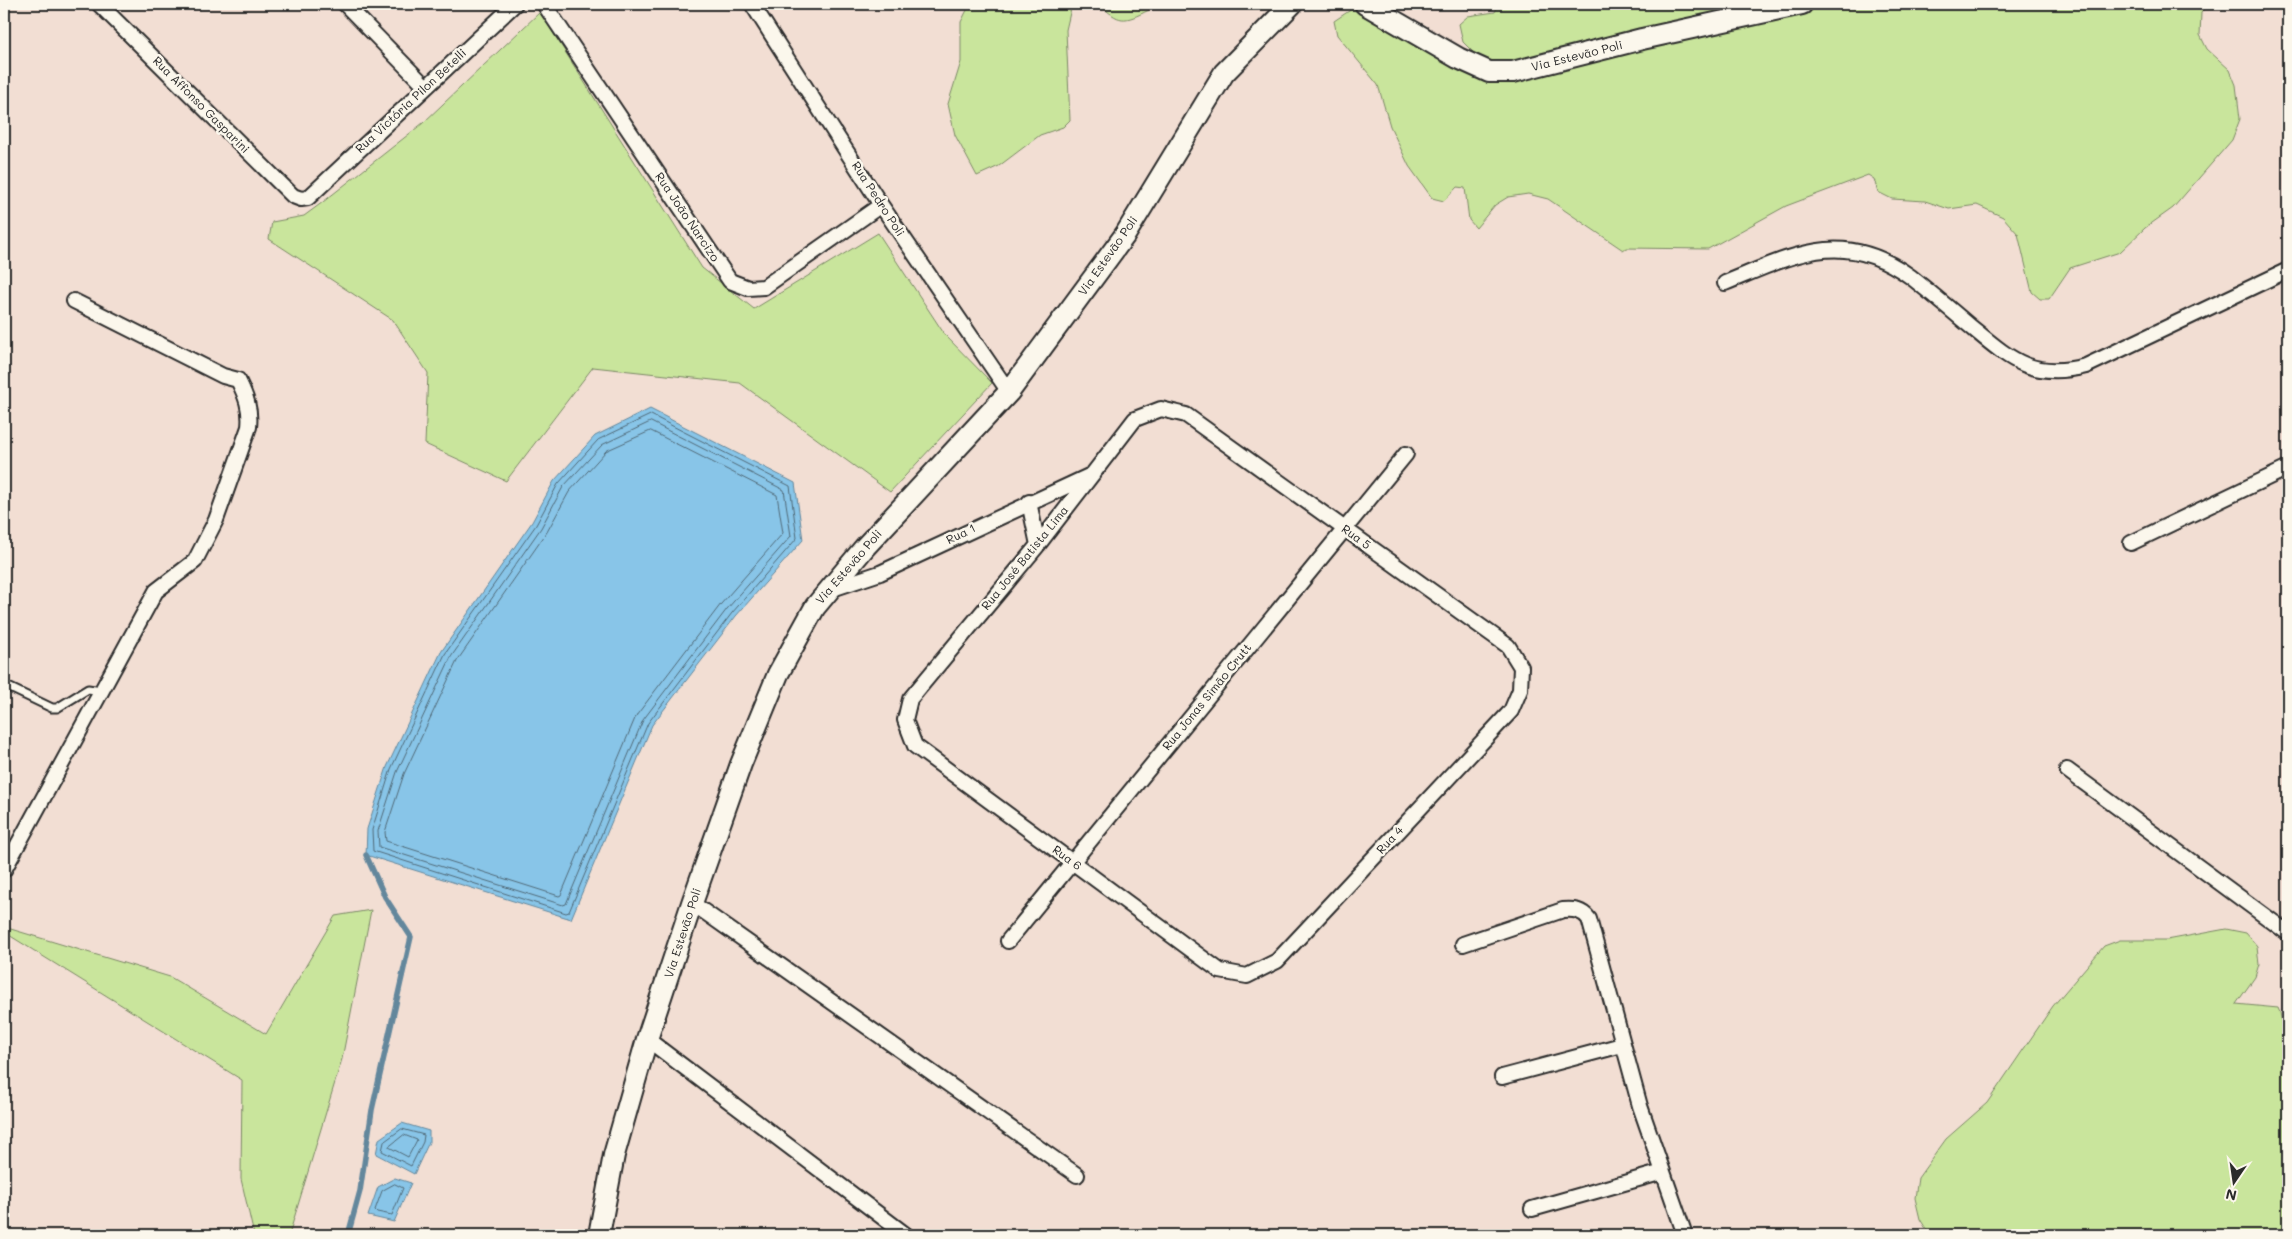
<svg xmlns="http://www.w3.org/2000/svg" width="2292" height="1239" font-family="Mali,sans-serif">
<rect width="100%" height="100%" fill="#f2ded3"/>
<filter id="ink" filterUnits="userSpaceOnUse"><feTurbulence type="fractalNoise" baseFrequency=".02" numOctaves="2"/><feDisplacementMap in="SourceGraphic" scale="10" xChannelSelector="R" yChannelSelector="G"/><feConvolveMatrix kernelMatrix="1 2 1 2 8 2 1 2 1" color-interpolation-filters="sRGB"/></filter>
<g filter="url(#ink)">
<path fill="#c9e59c" stroke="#7a8864" d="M970,4H1072L1066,30L1070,120L1063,127L1040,135L999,166L977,176L955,135L948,104L961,62V22Z
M1099,4H1150L1149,10C1123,23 1120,23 1099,4Z
M1499,4H1567L1593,8L1622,4H2207L2201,13L2200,35L2207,49L2230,70L2236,85L2240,119L2232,140L2173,208L2145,228L2120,252L2070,268L2049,299H2040L2032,292L2018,234L2003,217L1977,205L1949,209L1925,201L1892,199L1878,192L1874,179L1868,175L1786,206L1708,249L1626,248L1623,250L1548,199L1528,194L1508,197L1495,205L1476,228L1469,220L1465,188L1457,187L1444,201L1432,198L1409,166L1390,126L1378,85L1337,35L1334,21L1355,7L1380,8L1486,65L1463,42L1459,24L1468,16L1495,12Z
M540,12L702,268L754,309L878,233L945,335L992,383L890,492L740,383L593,367L506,481L425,444L428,373L393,320L269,239L272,222L304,216L323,202L423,123Z
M371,910L342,1059L289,1235H254L241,1179L242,1080L4,932V927L170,977L266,1034L335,916Z
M2226,929L2246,933L2257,946L2259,964L2255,977L2236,1004L2278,1008C2285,1020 2277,1035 2288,1046V1235H1930L1920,1219L1915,1198L1918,1178L1946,1139L1987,1103L2053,1006L2104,946L2120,940H2167Z"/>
<path fill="#88c5e8" stroke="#63879c" d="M650,409L795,483L803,540L736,616L652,725L571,919L366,855L367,829L387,767L441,652L532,522L554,481L595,436Z
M402,1123L429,1131V1142L414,1174L376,1154L379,1139Z
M395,1178L411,1183L394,1222L368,1216L378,1187Z"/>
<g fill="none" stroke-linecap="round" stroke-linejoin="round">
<path stroke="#506977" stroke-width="1" d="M651,415L790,486L797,538L732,613L648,723L569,912L566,913L373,851L372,830L391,769L445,654L536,525L558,484L598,440Z
M651,422L784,490L791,536L727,609L643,720L566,904L563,905L379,847L378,831L397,772L451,657L541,528L563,487L602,445Z
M651,431L777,495L783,533L721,604L636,716L561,895L559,896L386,841L385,832L404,774L457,661L547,532L569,492L606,451Z
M402,1129L424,1135L423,1142L411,1166L382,1151L384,1142Z
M404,1135L417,1140L408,1157L389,1147Z
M395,1184L403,1188L392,1215L377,1212L375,1210L382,1191Z"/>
<path stroke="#63879c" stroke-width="5.5" d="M348,1235L360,1191L372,1110L411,937L385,897L366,855"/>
<g stroke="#2b2b2b" stroke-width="11">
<path id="lane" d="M4,685L52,708H57L88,689L102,691"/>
</g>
<g stroke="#2b2b2b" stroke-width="18">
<path id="street" d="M99,4L293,196L301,199L308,198L515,4
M345,4L426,87
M544,4L730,281L748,288L764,287L881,205
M752,4L881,205L1009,392
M1725,283C1794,255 1843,227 1911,277C1931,293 1950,309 1970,326C2010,359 2031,380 2086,366L2288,270
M1161,409L1186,415L1508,646L1521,667L1520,690L1511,711L1277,961L1247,976L1220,971L915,746L905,720L910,699L1038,545L1135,419Z
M1029,502L1038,545
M2131,543L2288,468
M829,590L880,573L1091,475
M2067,770L2288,933
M4,870L156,591L195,561L216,520L249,427C251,409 246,396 238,380L223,376L74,301
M692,903L1077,1175
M1008,941L1406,454
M1463,944L1563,910C1574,909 1582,910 1589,919L1640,1106L1685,1235
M647,1039L906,1235
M1502,1077L1622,1045
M1532,1209L1663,1172"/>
</g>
<g stroke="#2b2b2b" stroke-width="24">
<path id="secondary" d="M1365,4L1458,58L1489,72H1513L1642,39L1802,4
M599,1235L614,1155L647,1039L692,903L741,764L778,674L815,607L865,547L1009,392L1125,235L1224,73L1292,4"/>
</g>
<use href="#lane" stroke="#fbf7ec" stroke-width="7"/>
<use href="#street" stroke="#fbf7ec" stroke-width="14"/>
<use href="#secondary" stroke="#fbf7ec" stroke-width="20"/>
</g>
</g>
<g text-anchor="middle" stroke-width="5" stroke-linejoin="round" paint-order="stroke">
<g font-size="12" fill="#2b2b2b" stroke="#fbf7ec">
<text transform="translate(1577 56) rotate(-14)" y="4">Via Estevão Poli</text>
<text transform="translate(411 101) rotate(-43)" y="4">Rua Victória Pilon Betelli</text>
<text transform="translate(201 105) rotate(45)" y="4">Rua Affonso Gasparini</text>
<text transform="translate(878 199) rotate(57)" y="4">Rua Pedro Poli</text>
<text transform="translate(687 217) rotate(56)" y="4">Rua João Narcizo</text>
<text transform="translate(1108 256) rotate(-55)" y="4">Via Estevão Poli</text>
<text transform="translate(961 534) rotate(-26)" y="4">Rua 1</text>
<text transform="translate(1356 537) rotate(36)" y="4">Rua 5</text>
<text transform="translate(1025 558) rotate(-51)" y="4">Rua José Batista Lima</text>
<text transform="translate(849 567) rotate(-49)" y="4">Via Estevão Poli</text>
<text transform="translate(1207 697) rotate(-51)" y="4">Rua Jonas Simão Crutt</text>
<text transform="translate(1390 840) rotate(-47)" y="4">Rua 4</text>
<text transform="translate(1067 858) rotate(36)" y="4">Rua 6</text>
<text transform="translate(683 933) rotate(-72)" y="4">Via Estevão Poli</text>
</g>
</g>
<rect width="2292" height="1239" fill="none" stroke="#fbf7ec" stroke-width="20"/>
<rect x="10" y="10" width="2272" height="1219" fill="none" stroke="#2b2b2b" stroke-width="2" filter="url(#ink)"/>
<g transform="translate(2234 1182) rotate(193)" stroke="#fbf7ec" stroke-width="4" paint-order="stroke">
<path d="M0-4L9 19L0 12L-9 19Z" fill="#2b2b2b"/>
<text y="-8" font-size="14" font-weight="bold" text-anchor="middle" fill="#2b2b2b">N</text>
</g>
</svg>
